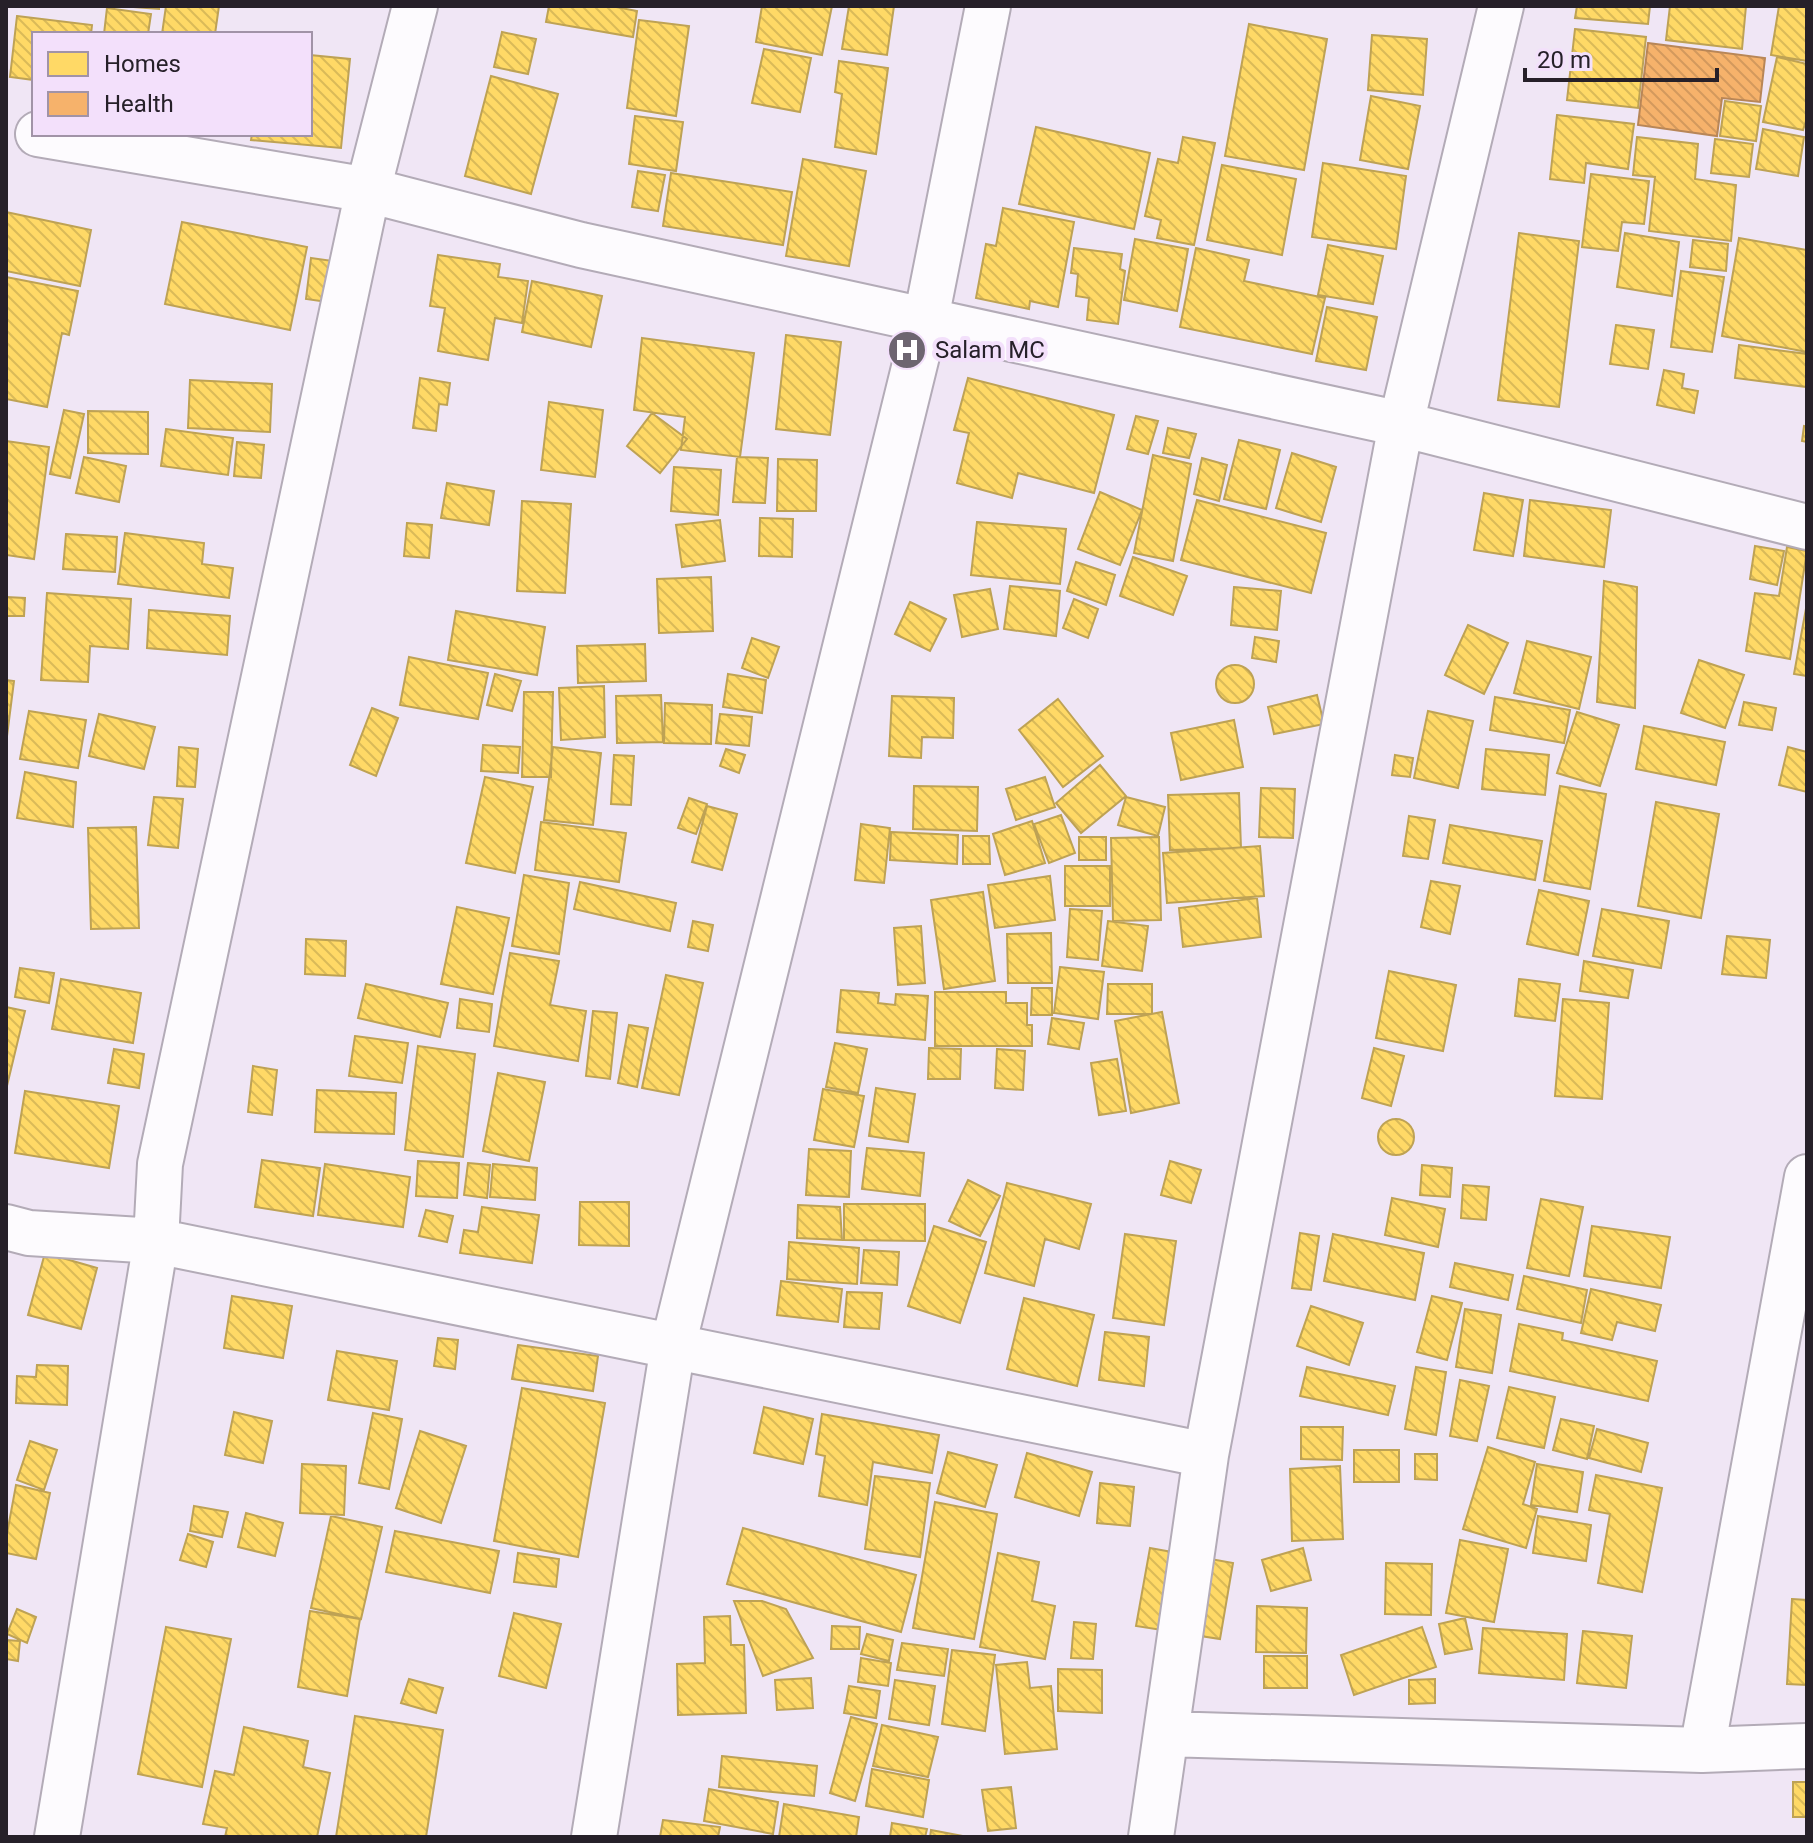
<svg xmlns="http://www.w3.org/2000/svg" width="1813" height="1843" font-family="Roboto,sans-serif">
<defs>
<pattern id="homes-back-hatch" width="6" height="6" patternUnits="userSpaceOnUse" patternTransform="scale(2)"><rect width="6" height="6" fill="#ffd966"/><path d="M-1 5l2 2M0 0l6 6M5-1l2 2" fill="none" stroke="#daba58"/></pattern>
<pattern id="health-back-hatch" width="6" height="6" patternUnits="userSpaceOnUse" patternTransform="scale(2)"><rect width="6" height="6" fill="#f6b26b"/><path d="M-1 5l2 2M0 0l6 6M5-1l2 2" fill="none" stroke="#d3995d"/></pattern>
</defs>
<rect width="100%" height="100%" fill="#f0e6f5"/>
<path fill="url(#homes-back-hatch)" stroke="#bea254" stroke-width="2" d="M120,6H159V9Z
M166,6H219L215,34H162Z
M549,6H611L637,11L633,37L546,22Z
M762,6H832L822,55L756,42Z
M849,6H894L887,55L842,49Z
M1577,6H1650L1648,24L1575,18Z
M1670,6H1746L1742,49L1666,40Z
M1779,6H1807V61L1771,55Z
M107,8L151,14L148,34H104Z
M17,16L92,25L91,34H34V80L10,77Z
M639,20L689,26L676,116L627,108Z
M1249,24L1327,39L1304,170L1225,156Z
M1575,29L1646,37L1638,108L1567,100Z
M502,32L536,39L528,74L494,67Z
M1372,35L1427,39L1423,95L1368,90Z
M764,49L811,58L800,112L752,103Z
M310,55L350,59L341,148L251,140L252,134H310Z
M1777,57L1807,64V118L1803,130L1763,122Z
M839,61L888,68L876,154L835,147L842,94L835,92Z
M491,76L558,94L531,194L465,176Z
M1371,96L1420,106L1408,169L1360,160Z
M1725,101L1761,106L1756,141L1720,136Z
M1557,115L1634,124L1628,169L1586,163L1584,183L1550,179Z
M635,116L683,122L676,171L629,164Z
M1036,127L1150,153L1134,229L1019,204Z
M1763,129L1804,137L1798,176L1756,169Z
M1183,137L1215,143L1194,245L1157,238L1161,220L1145,216L1158,159L1178,163Z
M1637,137L1698,144L1695,179L1736,185L1731,241L1649,231L1655,177L1633,175Z
M1715,139L1753,144L1749,177L1711,173Z
M803,159L866,171L849,266L786,256Z
M1323,163L1406,176L1396,249L1312,237Z
M1222,165L1296,179L1282,255L1207,240Z
M638,171L665,175L658,211L632,207Z
M671,173L792,192L783,245L663,226Z
M1591,174L1649,181L1644,224L1622,222L1618,251L1582,247Z
M1003,208L1074,222L1058,307L1030,301L1029,309L976,298L986,244L996,246Z
M6,212L91,230L80,286L6,271Z
M182,222L307,247L290,330L165,304Z
M1519,233L1579,241L1559,407L1498,400Z
M1625,233L1679,242L1672,296L1617,287Z
M1739,238L1807,250V352L1722,336Z
M1135,239L1188,249L1177,311L1124,300Z
M1693,240L1728,244L1726,271L1690,267Z
M1328,245L1383,256L1373,304L1318,295Z
M1074,248L1122,254L1120,269L1125,271L1118,324L1087,320L1089,298L1076,296L1078,274L1071,273Z
M1196,248L1249,260L1244,281L1325,298L1312,354L1180,327Z
M438,255L500,264L498,277L528,281L522,323L495,318L488,360L438,351L445,308L430,306Z
M311,258L340,262L335,303L306,299Z
M1681,271L1724,277L1712,352L1671,347Z
M6,277L78,291L69,335L62,333L47,407L6,399Z
M532,281L602,296L591,347L522,332Z
M1327,307L1377,317L1366,370L1316,361Z
M1616,325L1654,330L1648,369L1610,364Z
M786,335L841,342L830,435L776,429Z
M642,338L754,353L740,457L681,450L685,417L634,410Z
M1739,345L1807,354V387L1735,378Z
M1664,370L1684,374L1682,388L1698,391L1694,413L1657,405Z
M420,378L450,383L447,405L439,404L436,431L413,428Z
M968,378L1114,415L1094,493L1018,473L1012,498L957,483L969,433L954,430Z
M190,380L272,384L270,432L188,428Z
M549,402L603,410L595,477L541,470Z
M64,410L84,414L70,478L50,474Z
M88,411L148,412V454L88,453Z
M652,413L687,439L660,473L627,446Z
M1136,416L1158,421L1148,454L1127,449Z
M1804,426L1807,427V442L1802,441Z
M1168,428L1196,434L1189,458L1163,453Z
M166,429L233,438L228,475L161,466Z
M1239,440L1280,450L1266,509L1224,499Z
M6,441L49,447L34,559L6,555Z
M237,442L264,445L261,478L234,476Z
M1292,453L1336,467L1321,522L1276,508Z
M1153,455L1191,464L1173,561L1134,553Z
M84,457L126,466L119,502L76,493Z
M737,457L768,458L765,503L733,502Z
M1202,458L1227,465L1219,501L1194,494Z
M778,459L817,460L816,511H777Z
M674,467L721,470L718,515L671,511Z
M447,483L494,491L489,525L441,518Z
M1100,492L1142,510L1120,565L1078,549Z
M1484,493L1523,500L1513,556L1474,550Z
M1197,500L1326,533L1311,593L1181,560Z
M1530,500L1611,510L1604,567L1524,556Z
M522,501L571,504L565,593L517,591Z
M760,518L793,519L792,557L759,556Z
M720,520L725,561L682,567L676,525Z
M977,522L1066,529L1060,584L971,575Z
M407,523L432,525L429,558L404,556Z
M125,533L204,543L202,564L233,568L229,598L118,584Z
M66,534L117,537L115,572L63,569Z
M1755,546L1784,551L1777,585L1750,579Z
M1787,547L1807,551L1790,659L1746,651L1755,593L1779,596Z
M1133,557L1187,576L1173,615L1120,596Z
M1076,562L1115,575L1106,605L1067,591Z
M711,577L713,631L659,633L657,579Z
M1604,581L1637,587L1635,708L1597,702Z
M1010,586L1060,591L1056,636L1004,629Z
M1234,587L1281,591L1277,630L1231,625Z
M990,589L998,629L962,637L954,595Z
M47,593L131,599L128,649L90,646L88,682L41,680Z
M6,597L25,598L24,616H6Z
M1074,599L1098,609L1088,638L1063,628Z
M910,602L946,619L930,651L895,634Z
M1807,603V676L1794,674Z
M149,610L230,616L227,655L147,648Z
M456,611L545,627L537,675L448,660Z
M1468,625L1508,643L1484,694L1445,675Z
M1255,637L1279,641L1276,662L1252,658Z
M752,638L779,647L768,678L742,668Z
M1527,641L1591,657L1579,709L1514,693Z
M645,644L646,681L578,683L577,646Z
M409,657L488,673L478,719L400,705Z
M1699,660L1744,675L1725,728L1681,713Z
M1216 684a19 19 0 1 1 38 0a19 19 0 1 1-38 0Z
M495,674L521,681L512,711L487,705Z
M728,674L766,680L762,713L723,707Z
M6,680L14,681L6,744Z
M604,686L605,737L561,740L559,688Z
M524,692H553L551,777H522Z
M661,695L663,742L617,743L616,696Z
M1317,695L1324,724L1274,734L1268,707Z
M892,696L954,698L953,738L922,737L921,758L889,756Z
M1495,697L1570,710L1564,743L1490,730Z
M1058,699L1103,756L1063,787L1019,730Z
M1744,702L1776,708L1772,730L1739,725Z
M665,703L712,705L711,744L664,743Z
M372,708L398,718L376,776L350,765Z
M29,711L86,720L78,768L20,759Z
M1428,711L1473,721L1458,788L1414,778Z
M1577,712L1619,725L1600,786L1557,773Z
M99,714L155,727L144,769L89,756Z
M720,714L752,717L749,746L716,743Z
M1234,720L1243,767L1181,780L1171,733Z
M1644,726L1725,742L1716,785L1636,769Z
M483,745L520,747L518,773L481,771Z
M179,747L198,749L195,787L177,786Z
M553,747L601,753L593,825L544,820Z
M1788,747L1807,752V792L1779,785Z
M726,749L745,755L739,773L720,766Z
M1486,749L1549,755L1545,795L1482,789Z
M614,755L634,756L631,805L611,804Z
M1395,755L1413,758L1410,777L1392,775Z
M1100,765L1126,796L1081,833L1056,803Z
M25,772L76,782L73,827L17,818Z
M485,777L533,787L515,873L466,863Z
M1045,777L1055,807L1016,820L1006,789Z
M914,786L978,787L977,831L913,829Z
M1560,786L1606,794L1590,889L1544,881Z
M1261,788L1295,789L1293,838L1259,837Z
M1239,793L1241,848L1170,850L1168,795Z
M154,797L183,799L178,848L148,845Z
M1126,797L1165,807L1158,836L1118,825Z
M689,798L707,804L696,834L678,828Z
M1656,802L1719,814L1701,918L1638,906Z
M707,806L737,814L722,870L692,862Z
M1061,815L1075,853L1049,863L1034,824Z
M1409,816L1435,820L1428,859L1403,856Z
M1032,821L1045,863L1005,875L993,834Z
M541,822L626,833L619,882L535,870Z
M861,824L890,828L884,883L855,880Z
M1450,825L1542,841L1535,880L1443,863Z
M136,827L139,928L91,929L88,828Z
M891,832L958,835L957,864L890,860Z
M963,836H989L990,864H963Z
M1079,837H1106V860H1079Z
M1159,837L1161,920L1113,921L1111,838Z
M1260,846L1264,896L1167,903L1163,853Z
M1065,866H1110V906H1065Z
M524,875L569,883L559,954L512,946Z
M1050,876L1055,920L995,928L988,885Z
M1431,881L1460,886L1450,934L1421,927Z
M580,882L676,903L670,931L574,909Z
M1539,890L1589,901L1578,955L1527,944Z
M983,892L995,981L944,989L931,900Z
M1257,898L1261,937L1183,947L1179,908Z
M457,907L509,918L493,994L441,984Z
M1070,909L1102,911L1098,960L1067,957Z
M1602,909L1669,921L1661,968L1593,956Z
M693,921L713,925L708,951L688,947Z
M1108,921L1148,926L1142,971L1102,966Z
M921,926L925,983L898,985L894,928Z
M1051,933L1052,983H1008L1007,934Z
M1727,936L1770,940L1766,978L1722,974Z
M306,939L346,941L345,976L305,974Z
M510,953L559,961L550,1005L586,1011L578,1061L494,1046Z
M1584,961L1633,970L1628,998L1580,991Z
M1060,967L1104,972L1098,1019L1054,1013Z
M20,968L54,973L49,1003L15,997Z
M1389,971L1456,985L1443,1051L1376,1038Z
M666,975L703,983L679,1095L642,1088Z
M61,979L141,993L133,1043L52,1029Z
M1519,979L1560,984L1555,1021L1515,1016Z
M366,984L448,1003L440,1037L358,1018Z
M1108,984H1152V1014H1107Z
M1032,988H1052V1015H1031Z
M841,990L879,993L878,1003L895,1005L896,994L928,996L925,1040L837,1032Z
M935,992H1006V1003H1027V1025H1032V1046H935Z
M460,999L492,1004L489,1032L457,1028Z
M1563,999L1609,1003L1602,1099L1555,1096Z
M6,1007L25,1011L6,1090Z
M593,1011L617,1013L610,1079L586,1076Z
M1162,1012L1179,1103L1131,1113L1115,1021Z
M1052,1018L1084,1023L1079,1049L1048,1044Z
M629,1025L648,1028L637,1087L618,1083Z
M355,1036L408,1043L402,1083L349,1076Z
M835,1043L867,1049L858,1093L826,1087Z
M418,1046L475,1054L463,1157L405,1150Z
M929,1048L961,1049L960,1079H928Z
M1374,1048L1404,1056L1391,1106L1362,1098Z
M114,1049L144,1054L139,1088L108,1083Z
M997,1049L1025,1051L1023,1090L995,1088Z
M1117,1059L1126,1111L1099,1115L1091,1063Z
M253,1066L277,1070L272,1115L248,1112Z
M498,1073L545,1082L529,1161L483,1151Z
M876,1088L915,1094L908,1142L869,1136Z
M823,1089L864,1096L854,1147L814,1140Z
M317,1090L396,1093L394,1134L315,1132Z
M25,1091L119,1106L109,1168L15,1153Z
M1378 1137a18 18 0 1 1 36 0a18 18 0 1 1-36 0Z
M867,1148L924,1153L920,1196L862,1189Z
M809,1149L851,1151L849,1197L806,1195Z
M262,1160L320,1168L313,1216L255,1207Z
M418,1161L459,1163L457,1198L416,1196Z
M1170,1161L1201,1170L1191,1203L1161,1195Z
M468,1163L490,1165L487,1198L464,1195Z
M325,1164L410,1177L403,1227L318,1215Z
M493,1164L537,1168L535,1200L490,1197Z
M1422,1165L1452,1168L1450,1197L1420,1195Z
M968,1180L1000,1196L980,1236L949,1221Z
M1007,1183L1091,1204L1079,1249L1045,1239L1034,1286L985,1273Z
M1463,1185L1489,1187L1486,1220L1461,1218Z
M1392,1198L1445,1209L1438,1247L1385,1235Z
M1541,1199L1583,1207L1569,1276L1527,1268Z
M580,1202H629V1246L579,1245Z
M844,1204H925V1241L844,1240Z
M798,1205L840,1207L842,1240L797,1238Z
M482,1207L539,1215L532,1263L460,1253L464,1230L478,1232Z
M426,1210L453,1216L447,1242L419,1236Z
M934,1226L986,1242L960,1323L908,1306Z
M1592,1226L1670,1237L1661,1288L1584,1276Z
M1300,1233L1319,1236L1311,1290L1292,1288Z
M1125,1234L1176,1241L1164,1325L1113,1318Z
M1333,1234L1424,1253L1415,1300L1324,1281Z
M789,1242L859,1248L857,1284L787,1279Z
M864,1250L899,1252L897,1285L861,1283Z
M45,1253L97,1268L81,1329L28,1315Z
M1455,1263L1513,1275L1508,1300L1450,1287Z
M1524,1276L1587,1290L1581,1323L1517,1309Z
M781,1281L842,1289L838,1322L777,1315Z
M1591,1289L1661,1305L1655,1331L1617,1322L1612,1340L1581,1333Z
M847,1292L882,1293L879,1329L844,1327Z
M232,1296L292,1306L283,1358L224,1348Z
M1432,1296L1462,1303L1447,1360L1417,1352Z
M1024,1298L1094,1315L1077,1386L1007,1369Z
M1311,1306L1363,1323L1349,1365L1297,1346Z
M1465,1309L1501,1315L1492,1373L1456,1367Z
M1519,1324L1563,1333L1562,1340L1657,1361L1648,1401L1510,1371Z
M1105,1332L1149,1337L1144,1386L1099,1380Z
M438,1338L458,1340L455,1369L434,1366Z
M518,1345L598,1356L593,1391L512,1379Z
M337,1351L397,1361L389,1410L328,1400Z
M37,1365L68,1366L67,1405L16,1403L17,1376L36,1377Z
M1307,1367L1395,1386L1388,1415L1300,1396Z
M1416,1367L1446,1372L1436,1435L1405,1429Z
M1460,1380L1489,1386L1477,1441L1450,1436Z
M1509,1387L1555,1397L1544,1448L1497,1438Z
M522,1388L605,1403L578,1557L494,1541Z
M764,1407L813,1419L803,1464L754,1453Z
M234,1412L272,1421L263,1463L225,1455Z
M373,1413L402,1419L389,1489L359,1483Z
M822,1414L939,1435L932,1473L873,1462L867,1505L819,1496L825,1456L816,1454Z
M1561,1419L1594,1426L1587,1459L1553,1450Z
M1301,1427H1343L1342,1460L1301,1459Z
M1597,1429L1648,1443L1641,1472L1589,1458Z
M420,1431L466,1446L441,1523L396,1508Z
M30,1441L57,1450L44,1490L17,1480Z
M1488,1447L1535,1462L1523,1504L1537,1509L1526,1548L1463,1529Z
M1354,1450H1399V1482H1354Z
M948,1452L997,1465L985,1507L937,1493Z
M1027,1453L1092,1472L1079,1516L1015,1497Z
M1415,1454H1437V1480L1415,1479Z
M302,1464L346,1466L344,1515L300,1513Z
M1537,1464L1583,1472L1577,1512L1531,1505Z
M1340,1466L1343,1539L1292,1541L1290,1469Z
M1596,1475L1662,1488L1642,1592L1598,1583L1610,1514L1589,1510Z
M875,1476L930,1483L920,1557L865,1549Z
M1100,1483L1134,1487L1130,1526L1097,1523Z
M16,1485L50,1493L36,1559L6,1553V1539Z
M935,1502L997,1514L974,1639L913,1628Z
M194,1506L228,1512L222,1537L190,1531Z
M246,1513L283,1523L275,1556L238,1547Z
M331,1516L382,1527L361,1619L311,1608Z
M1538,1516L1591,1525L1586,1561L1533,1553Z
M743,1528L916,1575L901,1632L727,1584Z
M395,1531L499,1551L490,1593L386,1572Z
M188,1534L213,1542L206,1567L180,1560Z
M1460,1540L1508,1549L1494,1622L1446,1613Z
M1150,1548L1233,1563L1220,1639L1136,1626Z
M1303,1548L1311,1580L1271,1591L1262,1560Z
M518,1553L559,1559L556,1587L514,1582Z
M998,1553L1039,1562L1032,1601L1055,1606L1045,1659L980,1647Z
M1386,1563L1432,1564L1431,1615L1385,1614Z
M1792,1599L1807,1600V1685L1787,1684Z
M734,1601H762L786,1609L813,1658L763,1676Z
M1257,1606L1307,1608L1306,1653L1256,1652Z
M17,1609L36,1617L27,1643L7,1634Z
M310,1611L360,1619L347,1696L298,1687Z
M514,1613L561,1624L546,1688L499,1676Z
M730,1616L731,1645H744L746,1713L678,1715L677,1664L705,1663L704,1617Z
M1465,1618L1472,1649L1445,1654L1439,1624Z
M1074,1622L1096,1624L1093,1659L1071,1658Z
M832,1626L860,1627L859,1649H831Z
M166,1627L231,1639L202,1787L138,1774Z
M1422,1627L1436,1667L1354,1695L1341,1655Z
M1483,1628L1567,1634L1564,1680L1479,1673Z
M1583,1631L1632,1636L1626,1688L1577,1683Z
M867,1634L893,1640L889,1661L861,1654Z
M6,1640L20,1641L18,1661L6,1659Z
M902,1643L948,1649L944,1676L897,1670Z
M952,1650L995,1655L985,1731L942,1724Z
M1264,1656H1307V1688H1264Z
M861,1658L891,1663L888,1686L858,1682Z
M1027,1662L1030,1688L1051,1686L1057,1749L1005,1754L996,1665Z
M1058,1669L1102,1670V1713L1058,1711Z
M811,1678L813,1708L777,1710L775,1680Z
M409,1679L443,1688L436,1713L401,1703Z
M1435,1679V1703L1409,1704V1680Z
M895,1680L935,1686L929,1725L889,1719Z
M849,1686L880,1691L876,1718L844,1713Z
M355,1716L443,1730L426,1837L405,1835V1837H336Z
M851,1717L877,1724L855,1801L830,1793Z
M882,1725L938,1737L928,1777L873,1766Z
M244,1727L308,1741L303,1767L330,1773L317,1837H225L227,1828L203,1824L215,1771L234,1775Z
M722,1756L817,1766L814,1796L719,1787Z
M872,1769L929,1780L923,1817L866,1806Z
M1793,1782H1807V1817H1793Z
M1011,1787L1016,1828L988,1831L982,1790Z
M709,1789L778,1802L773,1834L704,1821Z
M784,1804L859,1817L856,1837H779Z
M663,1820L720,1827L718,1837H660Z
M892,1823L927,1829L925,1837H890Z
M931,1830L968,1837H930Z"/>
<path fill="url(#health-back-hatch)" stroke="#b88657" stroke-width="2" d="M1648,43L1765,58L1760,102L1722,98L1717,136L1638,125Z"/>
<g fill="none" stroke-linecap="round" stroke-linejoin="round">
<g stroke="#b3abb7" stroke-width="48">
<path id="minor" d="M38,134L368,190L581,245L1401,424L1807,527
M6,1227L29,1233L156,1241L1206,1455
M1166,1734L1702,1750L1807,1746
M1702,1750L1807,1177
M57,1837L156,1241L160,1164L368,190L415,6
M594,1837L673,1346L926,319L988,6
M1151,1837L1206,1455L1401,424L1501,6"/>
</g>
<use href="#minor" stroke="#fdfbfe" stroke-width="44"/>
</g>
<defs>
<g id="hospital-disc" transform="scale(2)"><circle r="9.5" fill="#6d6570" stroke="#f3e0fb"/><path d="M-5-5h3v3.5h4V-5h3V5h-3V1.5h-4V5h-3Z" fill="#fff"/></g>
</defs>
<g fill-rule="evenodd">
<use href="#hospital-disc" x="907" y="350"/>
</g>
<g text-anchor="middle" stroke-width="8" stroke-linejoin="round" paint-order="stroke">
<g font-size="24" fill="#262029" stroke="#f3e0fb" text-anchor="start">
<text x="935" y="358">Salam MC</text>
</g>
</g>
<rect width="1813" height="1843" fill="none" stroke="#262029" stroke-width="16"/>
<rect x="32" y="32" width="280" height="104" fill="#f3e0fb" stroke="#a193a7" stroke-width="2"/>
<rect x="48" y="52" width="40" height="24" fill="#ffd966" stroke="#a193a7" stroke-width="2"/>
<text x="104" y="72" font-size="24" fill="#262029">Homes</text>
<rect x="48" y="92" width="40" height="24" fill="#f6b26b" stroke="#a193a7" stroke-width="2"/>
<text x="104" y="112" font-size="24" fill="#262029">Health</text>
<path d="M1525 68v12h192v-12" fill="none" stroke="#262029" stroke-width="4"/>
<text x="1537" y="68" font-size="24" fill="#262029" stroke="#f3e0fb" stroke-width="6" paint-order="stroke">20 m</text>
</svg>
